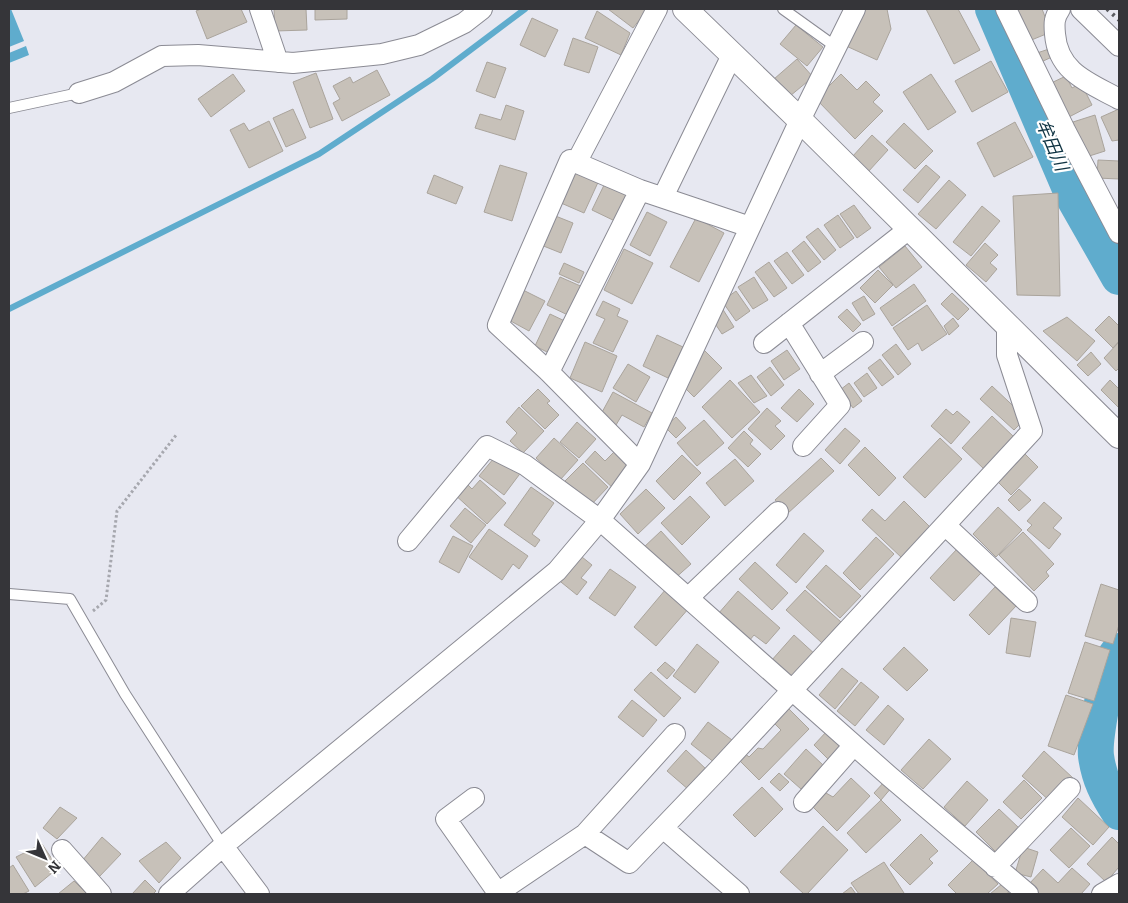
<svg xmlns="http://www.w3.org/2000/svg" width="1128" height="903" font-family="Bitter,'Noto Sans JP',serif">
<rect width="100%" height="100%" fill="#e7e8f1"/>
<path fill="#5faccd" d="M9,9H11L24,41L9,47Z
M26,46L29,55L9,63V53Z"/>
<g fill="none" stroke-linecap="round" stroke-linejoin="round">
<path stroke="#5faccd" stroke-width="6" d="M9,309L319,154L432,79L525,9"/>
<path stroke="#5faccd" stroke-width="36" d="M993,9L1074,198L1119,277
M1119,651C1117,654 1114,657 1113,660C1106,675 1094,740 1096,756C1099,778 1107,794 1119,812"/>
</g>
<path fill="#c7c1b9" stroke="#aaa49c" d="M201,9H241L247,22L207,39L196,11Z
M274,9H306L307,30L275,31Z
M315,9H347V19L315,20Z
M608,9H648L633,28Z
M861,9H887L891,29L877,60L844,45Z
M926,9H958L980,50L954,64Z
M1016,9H1042L1051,32L1029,41Z
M597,11L630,33L621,55L585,38Z
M532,18L558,30L545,57L520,45Z
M796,25L823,47L807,66L780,44Z
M573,38L598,47L589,73L564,65Z
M1049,49L1052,57L1041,62L1037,53Z
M797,59L813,77L790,96L774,79Z
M991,61L1008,92L972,112L955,81Z
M487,62L506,68L495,98L476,91Z
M377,70L390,95L342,121L333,103L340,99L333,86L350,77L353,83Z
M316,73L333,119L310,128L293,82Z
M233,74L245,91L211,117L198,99Z
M841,74L857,90L866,81L880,95L873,102L883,111L855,139L816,99Z
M931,74L956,112L928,130L903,92Z
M1066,76L1072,88L1081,83L1092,105L1067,118L1049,84Z
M506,105L524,111L515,140L475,128L480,114L501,120Z
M293,109L306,138L286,147L273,118Z
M1119,109V140L1112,141L1101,117Z
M1095,115L1105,151L1083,158L1073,122Z
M269,121L283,151L249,168L230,130L244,123L249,131Z
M1015,122L1033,157L994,177L977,143Z
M904,123L933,151L915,169L886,142Z
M872,135L888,150L868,172L852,157Z
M1098,160L1119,161V179L1097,178Z
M500,165L527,173L512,221L484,212Z
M926,165L940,177L918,203L903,190Z
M577,167L600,178L584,213L561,203Z
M434,175L463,187L456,204L427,193Z
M949,180L966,195L936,229L918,214Z
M606,181L630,193L617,222L592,210Z
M1058,193L1060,296L1017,295L1013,196Z
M854,205L871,228L857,238L840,214Z
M982,206L1000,221L971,256L953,242Z
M647,212L667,222L650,256L630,245Z
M553,215L573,223L561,253L541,245Z
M838,215L854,238L840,248L824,225Z
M696,218L724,233L699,282L670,267Z
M818,228L836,250L824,260L806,237Z
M804,241L821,262L808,272L792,251Z
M985,243L998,255L990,263L997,269L986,282L966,265Z
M905,246L922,267L896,288L879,267Z
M624,249L653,263L632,304L604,290Z
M787,252L804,275L792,284L774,261Z
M769,262L787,288L774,297L755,272Z
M564,263L584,272L579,283L559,274Z
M878,270L893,285L875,303L860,288Z
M560,277L585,288L572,317L547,305Z
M754,277L768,300L753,309L738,287Z
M914,284L926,301L892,326L880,308Z
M523,290L545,301L529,331L507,319Z
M736,291L750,311L736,321L722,301Z
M952,293L969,309L958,320L941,304Z
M864,296L875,314L863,321L852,303Z
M603,301L620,309L617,316L628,321L613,352L593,343L605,319L596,315Z
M927,305L947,334L922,351L918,343L908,350L893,328Z
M722,308L734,327L722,334L710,316Z
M847,309L861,324L853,332L838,317Z
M550,314L569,323L553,355L535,346Z
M1109,316L1119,326V341L1113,348L1095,330Z
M1067,317L1095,341L1077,361L1043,331Z
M953,318L959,326L949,335L944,326Z
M657,335L683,347L668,378L643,366Z
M585,342L617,356L602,392L570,378Z
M1119,342V368L1116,371L1104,358Z
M896,344L911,364L898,375L882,355Z
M699,345L722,368L694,397L680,383Z
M787,350L800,369L784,380L771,361Z
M1091,352L1101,364L1088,376L1077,365Z
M880,359L894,377L882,386L868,368Z
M628,364L650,377L636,402L613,388Z
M770,367L784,385L771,396L757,377Z
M867,373L877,388L864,397L854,383Z
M751,375L767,396L754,403L738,383Z
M730,380L760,412L732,438L702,407Z
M1110,380L1119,389V408L1101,390Z
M849,383L862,401L853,408L840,390Z
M992,386L1026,418L1014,430L980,399Z
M538,389L550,401L547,403L559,415L545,429L521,406Z
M799,389L814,404L797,422L781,408Z
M613,392L652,413L644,427L622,415L616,425L600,416Z
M519,407L544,431L523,453L510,441L517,433L506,422Z
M767,408L781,421L775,426L785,436L771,450L748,429Z
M946,409L953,415L957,411L970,422L951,444L931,426Z
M992,416L1014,437L984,469L962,448Z
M676,417L686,428L676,438L665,427Z
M704,420L724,443L697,466L677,443Z
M577,422L596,439L579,458L560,442Z
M845,428L860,441L840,464L825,450Z
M744,431L753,440L750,444L761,454L748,467L728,448Z
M554,438L578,460L560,480L536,458Z
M940,438L962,459L925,498L903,477Z
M865,447L896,478L879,496L848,465Z
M595,451L605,461L615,451L634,469L615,490L585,462Z
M1025,454L1038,467L1011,495L998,482Z
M682,455L701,473L674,500L656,481Z
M494,458L522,471L504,495L479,476Z
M821,458L834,471L787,514L775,500Z
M735,459L754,481L725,506L706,483Z
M583,463L608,487L591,505L565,481Z
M480,480L506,503L487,524L453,493L464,481L472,489Z
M531,487L554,503L532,534L540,540L535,547L504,525Z
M646,489L665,508L638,534L620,514Z
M1019,489L1031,500L1019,511L1008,500Z
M690,496L710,517L682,545L661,523Z
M904,501L932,529L903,559L862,520L872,509L885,521Z
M1044,502L1062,518L1053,528L1061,534L1049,549L1027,530L1032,525L1027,521Z
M998,507L1022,530L996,557L973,534Z
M465,508L486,525L471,543L450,526Z
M489,529L528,556L519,569L513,564L502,580L469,557Z
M661,531L691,564L673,580L643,548Z
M1023,532L1054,564L1046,572L1049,576L1034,591L999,555Z
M804,533L824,551L796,583L776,565Z
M453,536L473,546L459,573L439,562Z
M876,537L894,554L860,590L843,573Z
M957,549L981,573L954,601L930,578Z
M577,553L592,565L581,578L587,582L577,595L556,578Z
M755,562L788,593L772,610L739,579Z
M826,565L861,596L840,618L806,587Z
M610,569L636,587L615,616L589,598Z
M1101,584L1119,590V625L1113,644L1085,636Z
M995,587L1016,606L989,635L969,615Z
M666,589L689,608L656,646L634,627Z
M805,590L841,622L822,643L786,610Z
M738,591L780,628L766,644L754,635L749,641L718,614Z
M1011,618L1036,622L1030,657L1006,653Z
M794,635L817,656L794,681L771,661Z
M1085,642L1110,650L1094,701L1068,693Z
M697,644L719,662L695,693L673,676Z
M904,647L928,670L907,691L883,669Z
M665,662L675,670L667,679L657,670Z
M842,668L858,681L835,709L819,695Z
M651,672L681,698L664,717L634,690Z
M861,682L879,697L855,726L837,711Z
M1066,695L1093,704L1074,755L1048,746Z
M632,700L657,720L643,737L618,717Z
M888,705L904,719L884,745L866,730Z
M788,708L809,729L759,780L735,756L741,750L749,757L758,748L763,749L781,730L773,722Z
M708,722L732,740L715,763L691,744Z
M827,731L843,746L829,760L814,745Z
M929,739L951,759L923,789L901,770Z
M806,749L823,765L801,789L784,774Z
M686,750L707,770L689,790L667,771Z
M1044,751L1073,778L1051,802L1022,776Z
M779,773L789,782L780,791L770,782Z
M851,778L870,796L837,831L813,807L826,793L833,797Z
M1024,780L1042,798L1021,819L1003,802Z
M885,781L892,787L881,800L874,793Z
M967,781L988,800L965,826L944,807Z
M762,787L783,809L755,837L733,815Z
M1078,798L1109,827L1093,845L1062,817Z
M881,800L901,820L866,853L847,833Z
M60,807L77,818L57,839L43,828Z
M999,809L1019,828L996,852L976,832Z
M823,826L848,850L807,894H804L780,872Z
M1071,828L1090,846L1069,868L1050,850Z
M921,834L938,851L929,859L933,863L910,885L890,865Z
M102,837L121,854L98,878L82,861Z
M1112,837L1119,844V867L1106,882L1087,864Z
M166,842L181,858L159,883L139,861Z
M42,844L58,868L35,887L16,857Z
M1023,847L1038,852L1031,877L1015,873Z
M973,860L998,884L987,894H957L948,885Z
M884,862L904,893L901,894H859L851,883Z
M13,865L29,891L23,894H9V868Z
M1072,868L1090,884L1081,894H1040L1029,884L1043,869L1058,883Z
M145,880L156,891L153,894H132Z
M74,881L87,894H58Z
M1002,884L1009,892L1006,894H990Z
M851,887L856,894H842Z"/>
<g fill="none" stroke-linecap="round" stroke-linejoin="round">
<g stroke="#8b8b94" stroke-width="12">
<path id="service" d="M783,9L836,47
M9,108L79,93
M9,594L70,599L125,694L223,846"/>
</g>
<g stroke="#8b8b94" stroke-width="22">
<path id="minor" d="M260,9L278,62
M1006,9L1065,130L1119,233
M1060,9C1054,18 1054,23 1055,34C1058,73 1090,83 1119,99
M1081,9L1119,46
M79,93L114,82L162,56L198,55L293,63L382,54L419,45L464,23L482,9
M576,163L657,9
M663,197L732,55
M789,323L840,405L803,446
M764,343L909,229
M549,372L640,190
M820,374L863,342
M640,464L549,372L498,325L570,160L640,190L750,227
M945,525L1027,602
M408,541L487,446L525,465L600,520L889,776L1028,894
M688,598L778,512
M474,798L446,819L498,893
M804,802L854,745
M663,828L739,894
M585,834L675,734
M223,846L259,894
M62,850L101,894
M995,867L1070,788
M169,894L223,846L557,571L600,520L640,464L800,120L855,9
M496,894L585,834L629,863L719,769L1032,431L1007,355V326
M1102,894L1119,884"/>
</g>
<g stroke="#8b8b94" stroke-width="26">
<path id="tertiary" d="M685,9L800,120L1119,436"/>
</g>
<path stroke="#a6a7ae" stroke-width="3" stroke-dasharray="2.5 2.5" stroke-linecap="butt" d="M93,611L106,600L117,511L177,434"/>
<use href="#service" stroke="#fff" stroke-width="10"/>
<use href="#minor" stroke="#fff" stroke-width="20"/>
<use href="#tertiary" stroke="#fff" stroke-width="24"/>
<path stroke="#595a5f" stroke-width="4" stroke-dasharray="2.5 5" stroke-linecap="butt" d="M1107,9L1119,20"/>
</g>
<g text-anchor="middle" stroke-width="4.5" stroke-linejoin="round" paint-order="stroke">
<g font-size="18" font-style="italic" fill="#103443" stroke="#fff">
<text transform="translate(1052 145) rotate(67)" y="6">牟田川</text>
</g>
</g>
<rect width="1128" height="903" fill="none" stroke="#353539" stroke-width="20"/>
<g transform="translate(45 858) rotate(134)" stroke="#ffffff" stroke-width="4" paint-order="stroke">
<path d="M0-4L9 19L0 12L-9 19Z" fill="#353539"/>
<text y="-8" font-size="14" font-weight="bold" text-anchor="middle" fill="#353539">N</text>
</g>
</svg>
